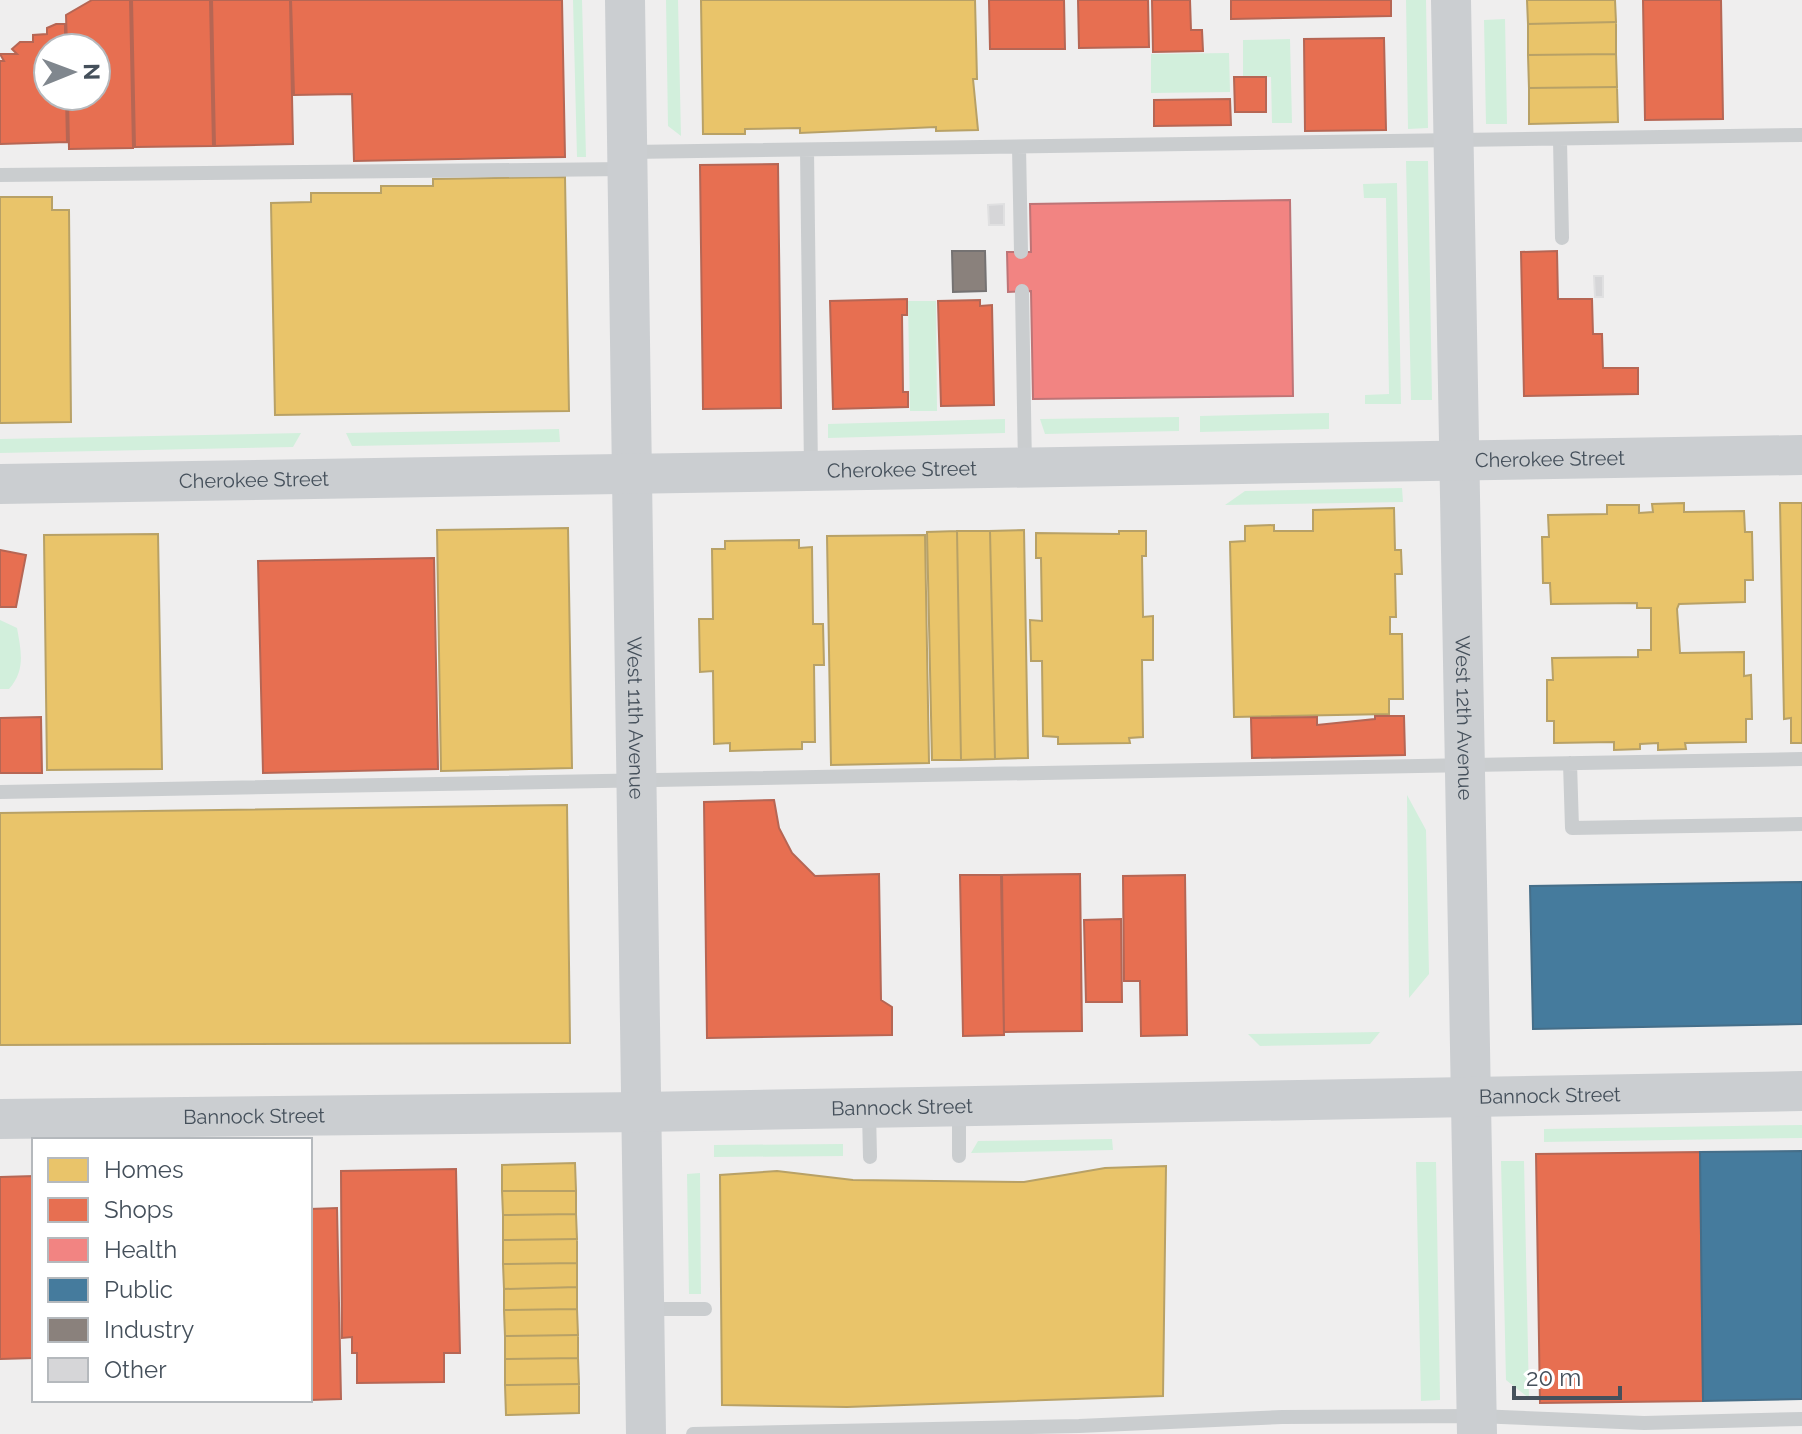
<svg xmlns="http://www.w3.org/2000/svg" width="1802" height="1434" font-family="Raleway,sans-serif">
<rect width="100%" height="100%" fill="#efeeee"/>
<path fill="#d2efdc" d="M573,0H582L586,157H577Z
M666,0H678L681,136L668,126Z
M1406,0H1426L1428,128L1408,129Z
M1505,19L1507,124H1486L1484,20Z
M1290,39L1292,123H1272L1271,77L1243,78V40Z
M1229,53L1230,92L1151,93V54Z
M1406,161H1428L1432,400H1411Z
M1397,183L1401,404H1365V395L1389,394L1386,198H1364L1363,184Z
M908,301H936L937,411H910Z
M1329,413V429L1200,432V416Z
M1179,417V431L1045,434L1040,419Z
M1005,419V433L828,438V424Z
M559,429L560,442L352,446L346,433Z
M301,433L293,447L0,453V439Z
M1402,488L1403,502L1225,505L1245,491Z
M0,620L17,628C21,651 26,670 9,689H0Z
M1407,795L1426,830L1429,974L1409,998Z
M1380,1032L1370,1044L1260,1046L1248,1034Z
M1802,1125V1138L1544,1142V1129Z
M1112,1139L1113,1150L971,1153L978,1141Z
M843,1144V1156L714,1157V1145Z
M1501,1161H1524L1529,1398L1506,1380Z
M1416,1162H1436L1440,1400L1421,1401Z
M700,1173L701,1294H689L687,1174Z"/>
<path fill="#e9c46a" stroke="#b8a166" stroke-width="2" d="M701,0H975L977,79H973L978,130L936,131V127L800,133V128L745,129V134H703Z
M1527,0H1615L1616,22L1528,24Z
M1616,22V54L1528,55V24Z
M1616,54L1617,87L1529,88L1528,55Z
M1617,87L1618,122L1529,124V88Z
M565,177L569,411L275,415L271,203L311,202V193H381V186H433V179Z
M0,197H52V210H69L71,422L0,423Z
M1684,503V512L1744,511L1745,532H1752L1753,580H1745V602L1679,604L1677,609L1680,653L1744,652V676L1751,675L1752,719H1746V742L1685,743L1686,749L1658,750V743L1640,744V749L1614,750V742L1554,743V721H1547V680H1553L1552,658L1638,657V650H1651V608H1637V603L1551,604L1550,583H1543L1542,537H1549L1548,515L1607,514V505H1639V513L1653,512L1652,504Z
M1780,503H1802V743H1791V718L1784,719Z
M1394,508L1395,550H1401L1402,574H1395L1396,617H1390V634H1402L1403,699H1389V714L1234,717L1230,542L1245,541V526L1274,525V531H1313V510Z
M568,528L572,768L441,771L437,530Z
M1024,530L1028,758L995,759L990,531Z
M957,531H990L995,759L961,760Z
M957,531L961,760H932L927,532Z
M1119,531H1146V556H1142L1143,617L1153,616V660H1142L1143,737L1129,738L1130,743L1058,744V737L1043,736L1042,661H1031L1030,620L1042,621L1041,558H1036V533L1119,534Z
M158,534L162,769L47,770L44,535Z
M925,535L929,763L831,765L827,536Z
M799,540V548L812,547L813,624H823L824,665H814L815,742H802V749L730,751V743L714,744L713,671L700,672L699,619H713L712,549H725V541Z
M567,805L570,1043L0,1045V813Z
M575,1163L576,1191H502V1165Z
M1166,1166L1163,1396L847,1407L722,1405L720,1175L777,1171L853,1180L1024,1182L1105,1168Z
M502,1191H576V1214L503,1215Z
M576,1214L577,1239L503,1240V1215Z
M577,1239V1263L503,1264V1240Z
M577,1263V1287L504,1289L503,1264Z
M577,1287V1309L504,1310V1289Z
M577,1309L578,1335L505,1336L504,1310Z
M578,1335V1358L505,1359V1336Z
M578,1358L579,1384L505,1385V1359Z
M579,1384V1413L506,1415L505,1385Z"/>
<path fill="#e76f51" stroke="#b66654" stroke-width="2" d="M92,0H130L133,148L69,149L68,96H96V48H67L66,15Z
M132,0H210L213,146L135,147Z
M212,0H290L293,144L215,146Z
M291,0H562L565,157L354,161L352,94L294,95Z
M989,0H1064L1065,49H990Z
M1078,0H1148L1149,47L1079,48Z
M1152,0H1190L1191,30H1202L1203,51L1153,52Z
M1231,0H1391V16L1231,19Z
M1643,0H1721L1723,119L1645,120Z
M56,24H65V48H48V96H66L67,142L0,144V61H4L0,54H17L12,49L20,42H33V35L47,34V28Z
M1384,38L1386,130L1305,131L1304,39Z
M1234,77H1266V112H1235Z
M1230,99L1231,125L1154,126V100Z
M778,164L781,408L703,409L700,165Z
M1557,251L1558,299H1592L1593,334H1602L1603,368H1638V394L1524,396L1521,252Z
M907,299V315H902L903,392H908V407L833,409L830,301Z
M980,300V306L992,305L994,405L941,406L938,301Z
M0,550L26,555L16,607H0Z
M434,558L438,769L263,773L258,561Z
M1375,716H1404L1405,755L1252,758L1251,718L1317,717V725L1375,719Z
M41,717L42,773H0V718Z
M774,800L779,828L792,853L815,876L879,874L881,1000L892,1007V1035L707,1038L704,802Z
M1080,874L1082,1031L1004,1032L1002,875Z
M960,875H1001L1004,1035L963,1036Z
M1185,875L1187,1035L1141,1036L1140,981H1124L1123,876Z
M1121,919L1122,1002H1086L1084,920Z
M1700,1152L1703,1401L1540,1403L1536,1154Z
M456,1169L460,1353H444V1382L357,1383V1353H352V1337L342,1338L341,1171Z
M34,1176V1358L0,1359V1177Z
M337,1208L341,1399L310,1400V1209Z"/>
<path fill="#f28482" stroke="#be7476" stroke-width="2" d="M1290,200L1293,396L1033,399L1031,291L1008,292L1007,252H1031L1030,204Z"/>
<path fill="#457b9d" stroke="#456e89" stroke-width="2" d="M1802,882V1024L1533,1029L1530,886Z
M1802,1151V1399L1703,1401L1700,1152Z"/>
<path fill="#8a817c" stroke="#757272" stroke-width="2" d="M952,251H985L986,291L953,292Z"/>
<path fill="#d6d6d8" stroke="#e0e0e1" stroke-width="2" d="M1004,204V225H989L988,205Z
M1594,276H1603V297H1595Z"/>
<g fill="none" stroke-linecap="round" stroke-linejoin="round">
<path stroke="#cacdcf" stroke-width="14" d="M1560,140L1562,238
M1019,147L1021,252
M807,150L811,470
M631,152L1802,135
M0,175L626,169
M1022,291L1025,467
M1570,763L1572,828L1802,824
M0,792L1802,759
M959,1111V1156
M869,1112L870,1157
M645,1309H705
M693,1434L1079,1426L1282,1417L1477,1416L1644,1423L1802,1419"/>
<g stroke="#cbced1" stroke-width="40">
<path id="s1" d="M625,0L646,1434"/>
<path id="s2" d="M1451,0L1477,1434"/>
<path id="s3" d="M0,484L1802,455"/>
<path id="s4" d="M0,1119L641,1112L1802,1091"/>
</g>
</g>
<g text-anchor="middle" stroke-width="8" stroke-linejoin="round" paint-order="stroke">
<g font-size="20" fill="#45505b" stroke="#fff">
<text dy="7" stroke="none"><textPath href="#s3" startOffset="1550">Cherokee Street</textPath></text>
<text dy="7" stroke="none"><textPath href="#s3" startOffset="902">Cherokee Street</textPath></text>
<text dy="7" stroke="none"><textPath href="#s3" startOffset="254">Cherokee Street</textPath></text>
<text dy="7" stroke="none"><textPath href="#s1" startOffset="718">West 11th Avenue</textPath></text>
<text dy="7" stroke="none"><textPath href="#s2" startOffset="718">West 12th Avenue</textPath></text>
<text dy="7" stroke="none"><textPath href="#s4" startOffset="1550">Bannock Street</textPath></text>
<text dy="7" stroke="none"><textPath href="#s4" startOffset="902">Bannock Street</textPath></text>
<text dy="7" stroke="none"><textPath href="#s4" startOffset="254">Bannock Street</textPath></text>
</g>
</g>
<rect x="32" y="1138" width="280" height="264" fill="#ffffff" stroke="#b5b9bd" stroke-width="2"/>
<rect x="48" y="1158" width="40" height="24" fill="#e9c46a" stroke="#b5b9bd" stroke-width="2"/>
<text x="104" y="1178" font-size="24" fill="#45505b">Homes</text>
<rect x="48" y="1198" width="40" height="24" fill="#e76f51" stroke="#b5b9bd" stroke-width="2"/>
<text x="104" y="1218" font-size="24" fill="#45505b">Shops</text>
<rect x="48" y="1238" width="40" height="24" fill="#f28482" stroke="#b5b9bd" stroke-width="2"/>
<text x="104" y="1258" font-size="24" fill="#45505b">Health</text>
<rect x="48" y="1278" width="40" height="24" fill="#457b9d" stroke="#b5b9bd" stroke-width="2"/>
<text x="104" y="1298" font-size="24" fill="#45505b">Public</text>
<rect x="48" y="1318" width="40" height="24" fill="#8a817c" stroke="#b5b9bd" stroke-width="2"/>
<text x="104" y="1338" font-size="24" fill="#45505b">Industry</text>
<rect x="48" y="1358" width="40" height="24" fill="#d6d6d8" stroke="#b5b9bd" stroke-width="2"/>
<text x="104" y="1378" font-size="24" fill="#45505b">Other</text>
<g transform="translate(72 72) rotate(89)"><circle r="38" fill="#ffffff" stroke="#b5b9bd" stroke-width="2"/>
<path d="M0-6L14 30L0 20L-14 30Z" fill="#80878e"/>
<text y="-12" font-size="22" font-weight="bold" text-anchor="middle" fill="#45505b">N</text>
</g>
<path d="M1514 1386v12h106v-12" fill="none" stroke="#45505b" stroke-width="4"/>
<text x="1526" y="1386" font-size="24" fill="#45505b" stroke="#ffffff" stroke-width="6" paint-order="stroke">20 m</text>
</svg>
